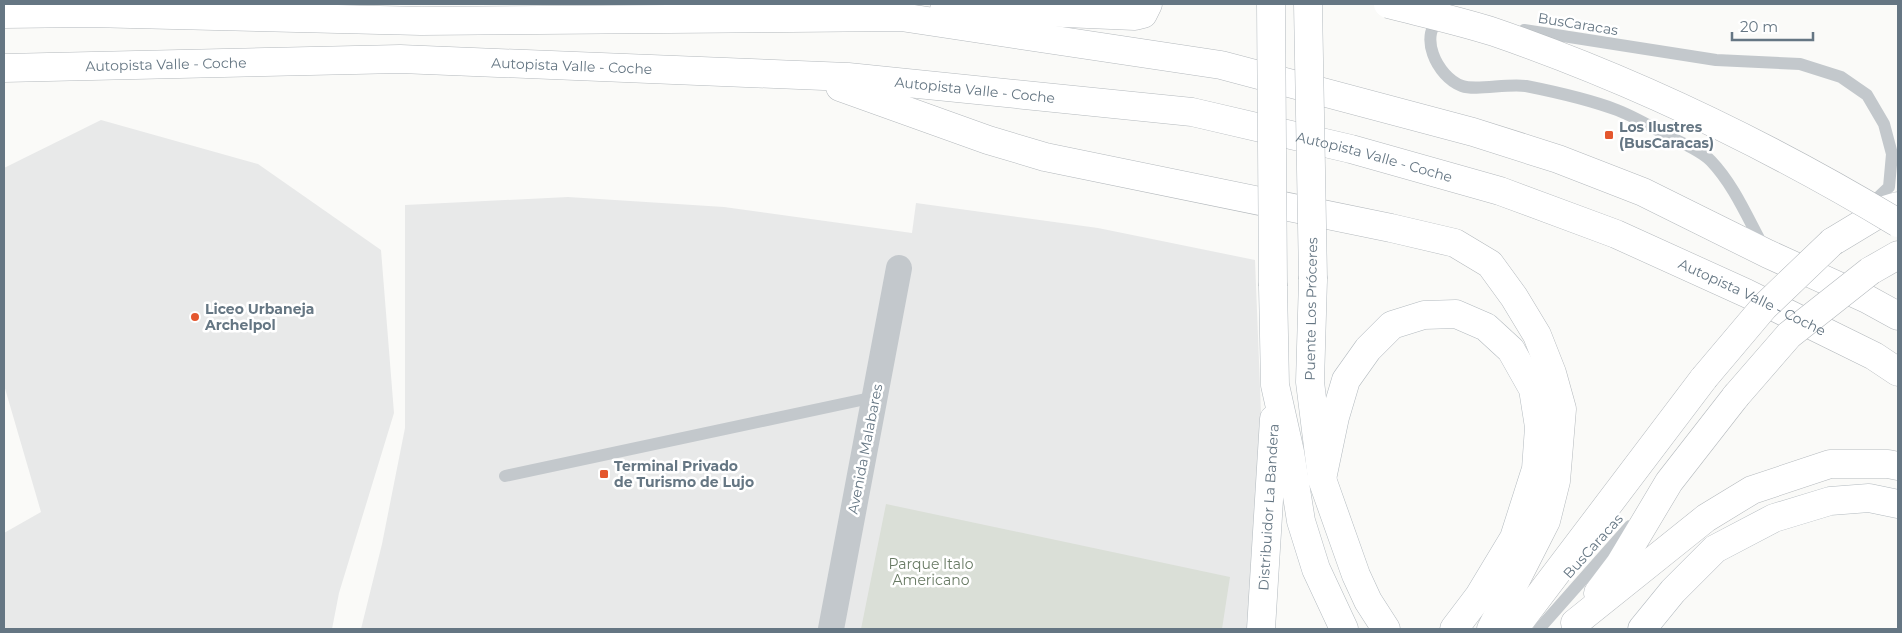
<svg xmlns="http://www.w3.org/2000/svg" width="1902" height="633" font-family="Montserrat,sans-serif">
<rect width="100%" height="100%" fill="#fafaf8"/>
<path fill="#e8e9e9" d="M101,120L258,164L381,250L394,413L339,593L332,629H4V533L41,512L4,385V168Z
M568,197L724,207L912,233L916,203L1098,228L1255,260L1262,438L1247,629H361L382,544L405,428V205Z"/>
<path fill="#dadfd7" d="M886,504L1230,577L1222,629H861Z"/>
<g fill="none" stroke-linecap="round" stroke-linejoin="round">
<g stroke="#b3babf" stroke-width="29">
<g id="secondary">
<path d="M1313,279L1310,382L1322,479L1356,575L1368,601L1386,629"/>
<path d="M1273,286L1275,385L1290,452L1301,521L1316,569L1344,629"/>
<path d="M1322,479L1335,417L1346,380L1368,349L1392,325L1424,315L1456,314L1486,327L1511,350L1533,389L1539,427L1536,469L1514,538L1479,596L1454,629"/>
<path id="s1" d="M1261,629L1274,419"/>
<path d="M1642,629L1673,591L1715,549L1774,518L1830,501L1869,498L1898,504"/>
</g>
</g>
<g stroke="#b4b9bd" stroke-width="29">
<g id="highway">
<path d="M944,10H994L1135,16L1143,14L1148,4"/>
<path d="M4,14L89,13L421,21L901,17L1221,65L1473,132L1558,159L1643,192L1768,254L1867,299L1898,316"/>
<path id="s2" d="M4,68L400,59L848,77L1192,112L1351,149L1500,191L1616,234L1746,293L1874,356L1898,372"/>
<path d="M840,87L988,140L1045,157L1391,228L1455,243L1490,264L1514,297L1537,335L1552,373L1562,409L1556,481L1546,521L1491,629"/>
<path d="M1832,242L1885,210L1898,206"/>
<path d="M1870,271L1898,255"/>
<path d="M1598,593L1620,564L1669,482L1736,396"/>
<path d="M1575,623L1706,518L1752,490L1830,464H1888L1898,466"/>
<path d="M1514,629L1704,378"/>
</g>
</g>
<path stroke="#c3c8cc" stroke-width="12" d="M1443,16C1416,33 1437,77 1462,86C1476,91 1508,83 1526,86C1556,92 1588,99 1617,110C1635,117 1652,127 1668,136C1682,143 1700,150 1711,161C1734,185 1748,219 1764,248
M1524,30L1716,60L1800,64L1841,77L1867,95L1884,124L1892,154L1889,187L1868,207
M505,476L875,397
M1539,629L1630,526"/>
<path stroke="#c3c8cc" stroke-width="26" d="M831,629L899,268"/>
<use href="#secondary" stroke="#fff" stroke-width="28"/>
<use href="#highway" stroke="#fff" stroke-width="28"/>
<g stroke="#b3babf" stroke-width="29" stroke-linecap="butt">
<path id="secondary-bridge" d="M1271,4L1273,286
M1308,4L1313,279"/>
</g>
<g stroke="#b4b9bd" stroke-width="29" stroke-linecap="butt">
<path id="highway-bridge" d="M1388,4C1423,13 1460,21 1494,32C1636,81 1770,146 1898,223
M1704,378L1764,307L1832,242
M1736,396L1789,335L1870,271"/>
</g>
<use href="#secondary-bridge" stroke="#fff" stroke-width="28"/>
<use href="#highway-bridge" stroke="#fff" stroke-width="28"/>
</g>
<g fill="#e4572e" stroke="#fff" stroke-width="2">
<rect x="1604" y="130" width="10" height="10" rx="2.5"/>
<circle cx="195" cy="317" r="5"/>
<rect x="599" y="469" width="10" height="10" rx="2.5"/>
</g>
<g text-anchor="middle" stroke-width="5" stroke-linejoin="round" paint-order="stroke">
<g font-size="14" fill="#657683" stroke="#fff">
<text transform="translate(1578 24) rotate(9)" y="5">BusCaracas</text>
<text dy="5" stroke="none"><textPath href="#s2" startOffset="162">Autopista Valle - Coche</textPath></text>
<text dy="5" stroke="none"><textPath href="#s2" startOffset="568">Autopista Valle - Coche</textPath></text>
<text dy="5" stroke="none"><textPath href="#s2" startOffset="972">Autopista Valle - Coche</textPath></text>
<text dy="5" stroke="none"><textPath href="#s2" startOffset="1378">Autopista Valle - Coche</textPath></text>
<text dy="5" stroke="none"><textPath href="#s2" startOffset="1782">Autopista Valle - Coche</textPath></text>
<text transform="translate(1311 309) rotate(-89)" y="5">Puente Los Próceres</text>
<text transform="translate(865 449) rotate(-79)" y="5">Avenida Malabares</text>
<text dy="5" stroke="none"><textPath href="#s1" startOffset="122">Distribuidor La Bandera</textPath></text>
<text transform="translate(1593 546) rotate(-48)" y="5">BusCaracas</text>
</g>
<g font-size="14" font-weight="bold" fill="#657683" stroke="#fff" text-anchor="start">
<text x="1619" y="132">Los Ilustres<tspan x="1619" dy="16">(BusCaracas)</tspan></text>
<text x="205" y="314">Liceo Urbaneja<tspan x="205" dy="16">Archelpol</tspan></text>
<text x="614" y="471">Terminal Privado<tspan x="614" dy="16">de Turismo de Lujo</tspan></text>
</g>
<g font-size="14" fill="#687a64" stroke="#fff">
<text x="931" y="569">Parque Italo<tspan x="931" dy="16">Americano</tspan></text>
</g>
</g>
<rect width="1902" height="633" fill="none" stroke="#657683" stroke-width="10"/>
<path d="M1732 32v8h81v-8" fill="none" stroke="#657683" stroke-width="2.5"/>
<text x="1740" y="32" font-size="15" fill="#657683" stroke="#ffffff" stroke-width="4" paint-order="stroke">20 m</text>
</svg>
